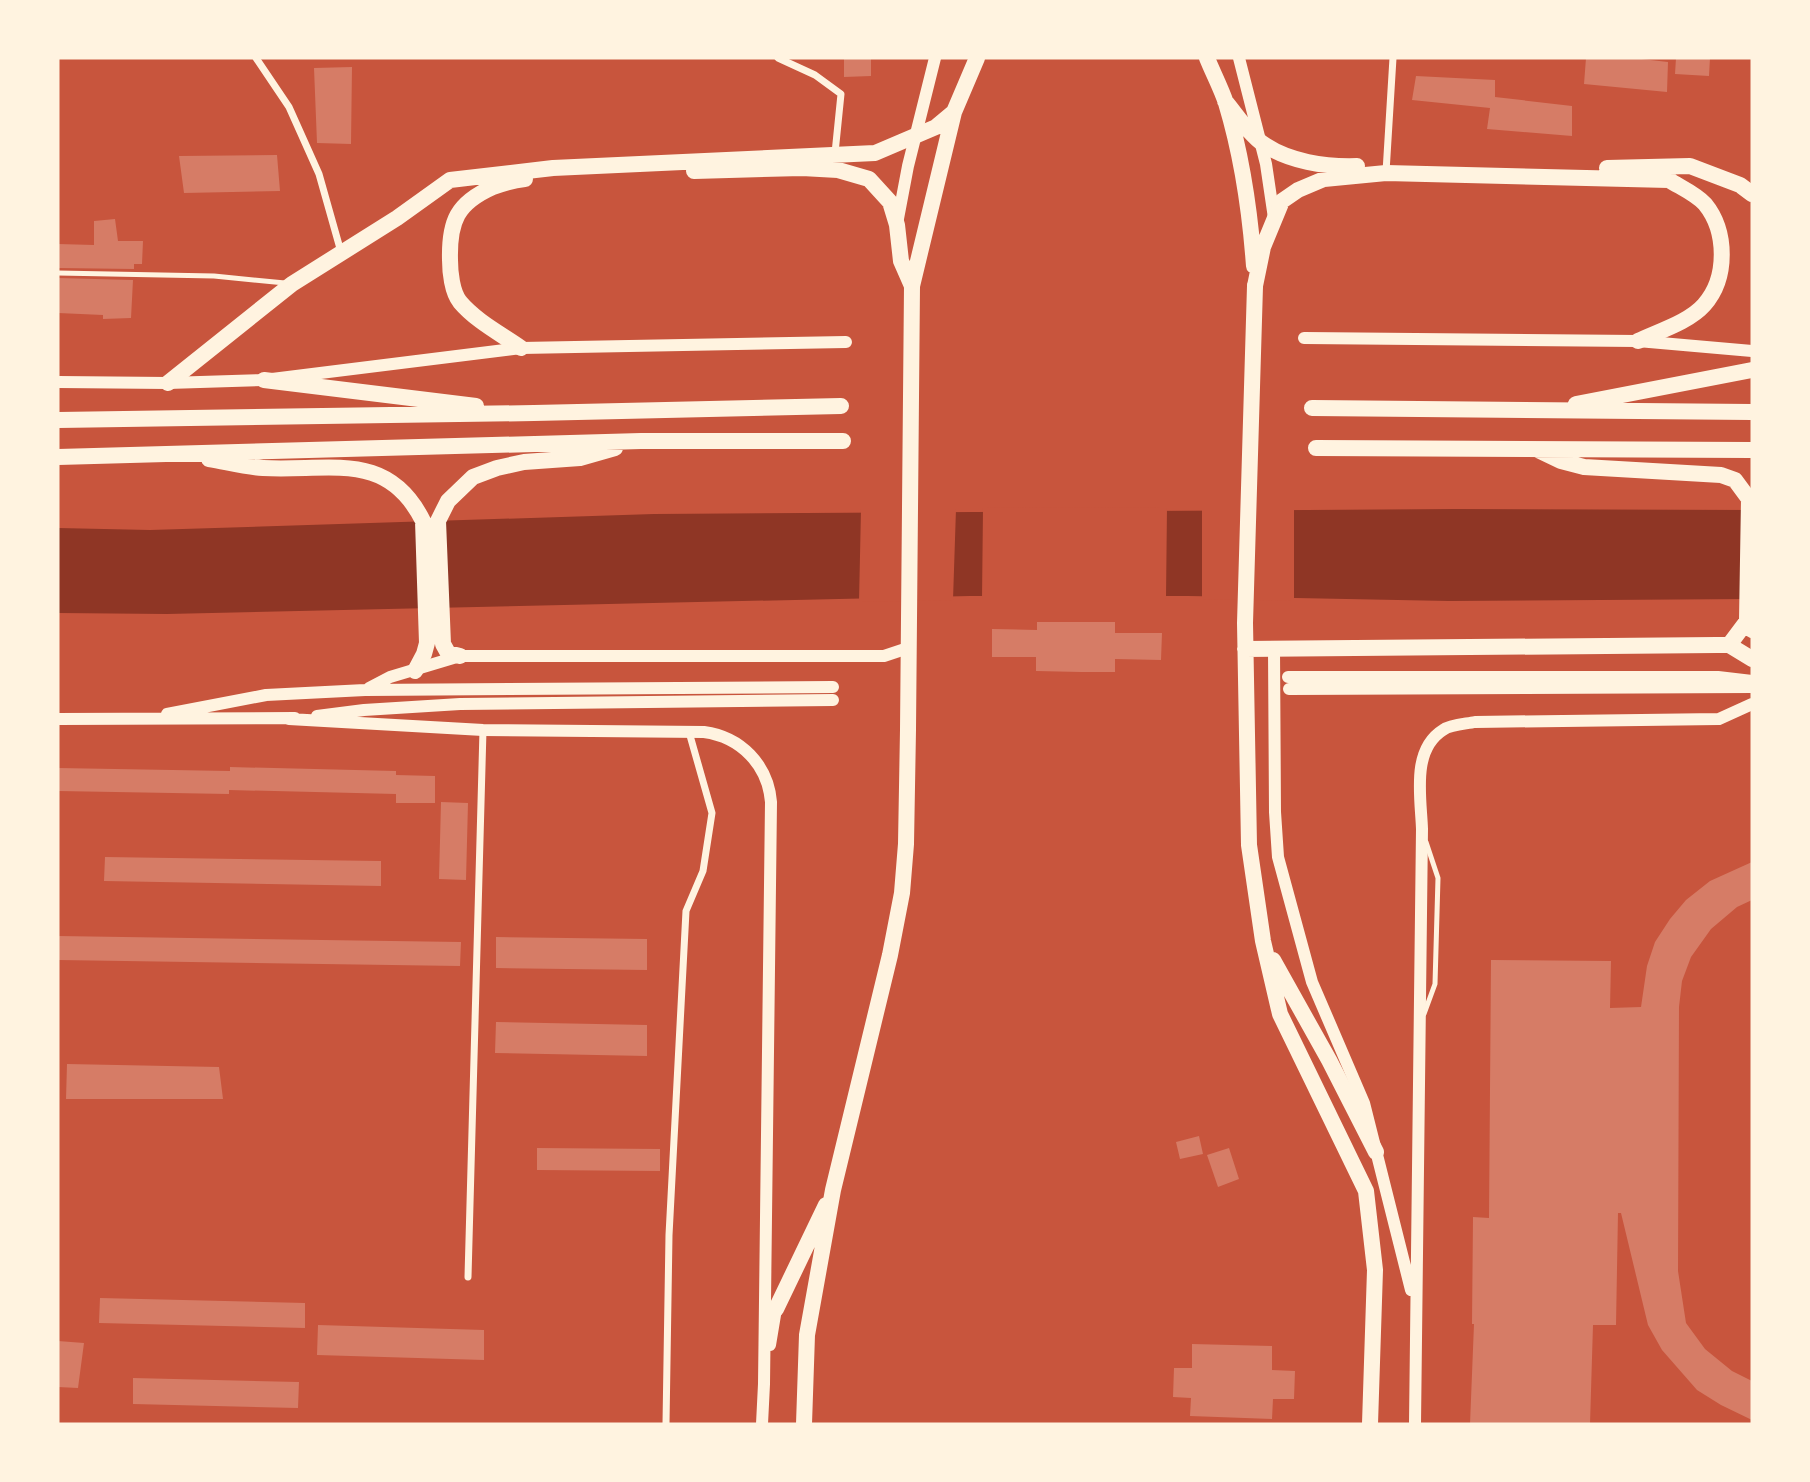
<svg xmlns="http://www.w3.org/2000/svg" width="1810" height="1482" font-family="Overpass,sans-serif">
<rect width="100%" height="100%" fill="#c8553d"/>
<path fill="#8f3625" d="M1456,509L1752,510V599L1449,601L1188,596H970L167,614L58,613V528L150,530L654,514Z"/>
<path fill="#c8553d" d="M1167,507L1166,599H982L983,508Z
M1202,507H1294V601L1202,599Z
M861,509H956L953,600L859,602Z"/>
<path fill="#d67c66" d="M844,58H871V76L844,77Z
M1586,58H1633L1668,62L1667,92L1584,84Z
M1676,58H1710L1709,76L1675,74Z
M352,67L351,144L317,143L314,68Z
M1416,76L1495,80V97L1572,106V136L1487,129L1490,108L1412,100Z
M277,155L280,191L184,193L179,156Z
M115,219L118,241H143L142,264H134V269L58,268V244L94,245V221Z
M58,278L133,280L131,318L103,319V315L58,313Z
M1037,622H1115V633H1162L1161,660L1115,659V672H1081L1036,671V657H992V629L1037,630Z
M230,767L396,771V775L435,776V803H396V794L229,790V794L58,791V768L230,771Z
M441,802L468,803L466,880L439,879Z
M105,857L381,861V886L104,881Z
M1752,862V900L1737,907L1711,929L1691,957L1682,981L1679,1007L1678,1271L1686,1323L1705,1349L1732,1371L1752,1381V1420L1721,1405L1697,1390L1662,1350L1648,1325L1621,1213H1618L1616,1325H1593L1590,1424H1470L1474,1324H1472L1473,1217L1489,1218L1491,960L1611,961L1610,1008L1641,1007L1647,966L1655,942L1670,919L1686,900L1710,881Z
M58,936L461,942L460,966L58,960Z
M496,937L647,939V970L496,968Z
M496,1022L647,1025V1056L495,1053Z
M67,1064L219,1067L223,1099H66Z
M1199,1136L1203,1154L1180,1159L1176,1142Z
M537,1148L660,1149V1171L537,1170Z
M1229,1148L1239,1179L1218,1187L1207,1155Z
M100,1298L305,1303V1328L99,1323Z
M318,1325L484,1330V1360L317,1355Z
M58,1341L84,1343L78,1388L58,1387Z
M1192,1344L1272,1346V1370L1295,1371L1294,1399H1273L1272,1419L1190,1416L1191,1398L1173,1397L1174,1368H1192Z
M133,1378L299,1382L298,1408L133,1404Z"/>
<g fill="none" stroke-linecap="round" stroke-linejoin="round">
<path stroke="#fff3e0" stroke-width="5" d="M58,273L214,276L285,283
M1424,1014L1435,984L1438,878L1426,842"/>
<path stroke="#fff3e0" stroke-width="7" d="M256,58L289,107L319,174L341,252
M778,58L815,75L841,94L835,153
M1386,172L1393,58
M468,1277L483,730
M666,1424L669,1235L686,911L703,871L712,813L689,732"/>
<path stroke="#fff3e0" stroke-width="12" d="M1239,58L1266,164L1274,218
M897,224L908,166L935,58
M1304,338L1638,341L1752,351
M58,382L168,383L264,380L521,348L846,342
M1274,650L1275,812L1278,857L1312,982L1364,1103L1411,1290
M1288,677H1718L1752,681
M369,688L390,677L460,656H884L908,648
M1289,689L1752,687
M167,714L266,695L365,690L833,687
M317,716L364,710L460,704L833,700
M58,719L295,718
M289,719L483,730L704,732C741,737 768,765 771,802L764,1384L762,1424
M770,1345L776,1309
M1415,1424L1422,829C1421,798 1411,750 1443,730C1451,724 1466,724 1475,722L1719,719L1752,704"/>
<path stroke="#fff3e0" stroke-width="16" d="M1255,286L1245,623L1249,845L1263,941L1280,1014L1366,1191L1375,1270L1370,1424
M1245,649L1717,645H1729L1752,659
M1273,960L1329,1060L1376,1152
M776,1309L826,1205
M804,1424L807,1335L833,1190L890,955L902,893L906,844L908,730L912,286"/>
<path stroke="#fff3e0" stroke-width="16" d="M1207,58C1213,73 1221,88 1226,103C1242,156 1250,211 1254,266
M1225,101C1236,114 1248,133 1262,143C1288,162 1326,167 1357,166
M1607,168L1690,166L1740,185L1752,194
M694,171L802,168L838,170L869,179L890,202L897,225L901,261L912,286
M912,286L954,112L977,58
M1255,286L1263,247L1282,201L1298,190L1324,179L1386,173L1669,180C1680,187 1696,194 1705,204C1727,231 1728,278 1704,305C1689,322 1659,331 1638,341
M521,348C501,334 476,321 460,302C452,292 450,272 450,260C449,221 457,203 493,187C504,183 513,180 525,179
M264,380L476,406
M168,383L292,284L397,218L450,180L553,168L875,153L936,127L954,112
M1576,404L1752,370
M1312,408L1752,412
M58,420L534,413L841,406
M1316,448L1752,450
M1538,450L1561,461L1584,467L1721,475L1735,480L1749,499L1747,621L1752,630
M58,457L641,441H843
M209,459C227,462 245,467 263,468C328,472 387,449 423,521L427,643L424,654L415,671
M1729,645L1747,621
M460,656L448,653L443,644L438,521L448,501L473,477L497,468L524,462L580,458L615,448"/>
</g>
<rect width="1810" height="1482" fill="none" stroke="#fff3e0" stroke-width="119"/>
</svg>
